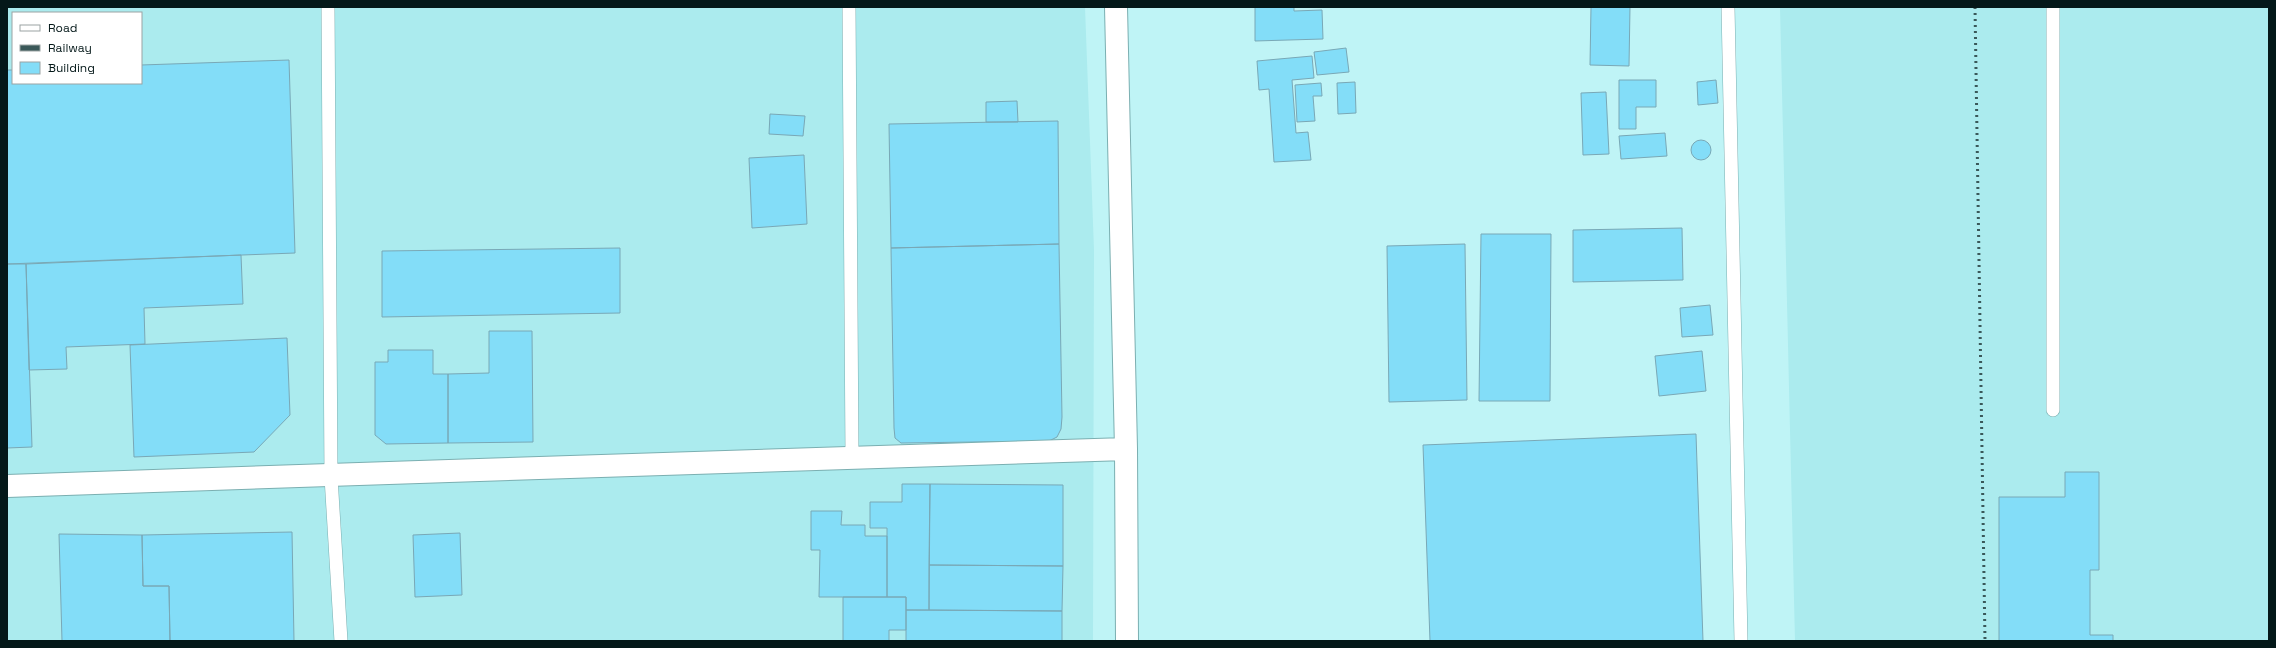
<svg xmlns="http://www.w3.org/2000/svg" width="2276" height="648" font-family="'Space Grotesk',sans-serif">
<rect width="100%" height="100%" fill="#bff4f6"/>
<path fill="#abebee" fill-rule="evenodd" d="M7,7H1085L1094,250L1093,641H7ZM13,13H141V83H13Z
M1780,7H2269V641H1795Z"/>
<path fill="#83ddf8" stroke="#79a8b6" d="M1255,7H1294V11L1322,10L1323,39L1255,41Z
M1591,7H1630L1629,66L1590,65Z
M1346,48L1349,72L1317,75L1314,52Z
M1312,56L1314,78L1292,80L1296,133L1308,132L1311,160L1274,162L1269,89L1259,90L1257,61Z
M289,60L295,253L7,264V70H13V83H141V65Z
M1619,80H1656V107H1636V129H1619Z
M1716,80L1718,103L1698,105L1697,82Z
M1355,82L1356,113L1338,114L1337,83Z
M1321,83L1322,96H1313L1315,121L1297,122L1295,85Z
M1606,92L1609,154L1583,155L1581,93Z
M1017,101L1018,122H986V102Z
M770,114L805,116L803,136L769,134Z
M1058,121L1059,244L891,248L889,124Z
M1665,133L1667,156L1621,159L1619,136Z
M1691 150a10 10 0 1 1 20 0a10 10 0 1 1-20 0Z
M804,155L807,224L752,228L749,158Z
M1682,228L1683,280L1573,282V230Z
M1481,234H1551L1550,401H1479Z
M1059,244L1062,417L1061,429L1057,437L1049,441L901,443L895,438L894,428L891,248Z
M1465,244L1467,400L1389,402L1387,246Z
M620,248V313L382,317V251Z
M241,255L243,304L144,308L145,344L66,347L67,369L29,370L26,264Z
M7,264H26L32,447L7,448Z
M1710,305L1713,335L1682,337L1680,308Z
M489,331H532L533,442L448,443V374L489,373Z
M287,338L290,415L254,452L134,457L130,345Z
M388,350H433V374H448V443L386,444L375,435V362H388Z
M1702,351L1706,391L1659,396L1655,356Z
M1696,434L1703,641H1430L1423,445Z
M2065,472H2099V570H2090V635H2113V641H1999V497H2065Z
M902,484H930L929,610H906V597H887V528H870V502H902Z
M930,484L1063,485V566L929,565Z
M811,511H842L841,525H865V536H887V597H819L820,550H811Z
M292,532L294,641H170L169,586H143L142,535Z
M460,533L462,595L415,597L413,535Z
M59,534L142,535L143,586H169L170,641H62Z
M929,565L1063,566L1062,611L929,610Z
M843,597H906V630H889V641H843Z
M906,610L1062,611V641H906Z"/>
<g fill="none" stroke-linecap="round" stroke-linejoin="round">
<g stroke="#7bafb1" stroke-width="14">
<path id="service" d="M328,7L331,477L341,641
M849,7L852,456
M1728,7L1741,641
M2053,410V7"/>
</g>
<g stroke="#7bafb1" stroke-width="24">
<path id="minor" d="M1116,7L1126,449L1127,641
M7,486C380,475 753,458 1126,449"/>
</g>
<use href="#service" stroke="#fff" stroke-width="13"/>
<use href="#minor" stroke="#fff" stroke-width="22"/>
<path stroke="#3a5859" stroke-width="3" stroke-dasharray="2 4" stroke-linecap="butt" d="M1975,7L1985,641"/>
</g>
<rect width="2276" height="648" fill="none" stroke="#041819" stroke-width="16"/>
<rect x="12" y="12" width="130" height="72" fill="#ffffff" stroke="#9ba3a3"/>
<rect x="20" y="25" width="20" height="6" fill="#ffffff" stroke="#9ba3a3"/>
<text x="48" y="32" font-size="12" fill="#041819">Road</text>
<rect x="20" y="45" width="20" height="6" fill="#3a5859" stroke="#9ba3a3"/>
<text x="48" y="52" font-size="12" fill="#041819">Railway</text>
<rect x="20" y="62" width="20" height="12" fill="#83ddf8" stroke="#9ba3a3"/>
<text x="48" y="72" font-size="12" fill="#041819">Building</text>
</svg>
